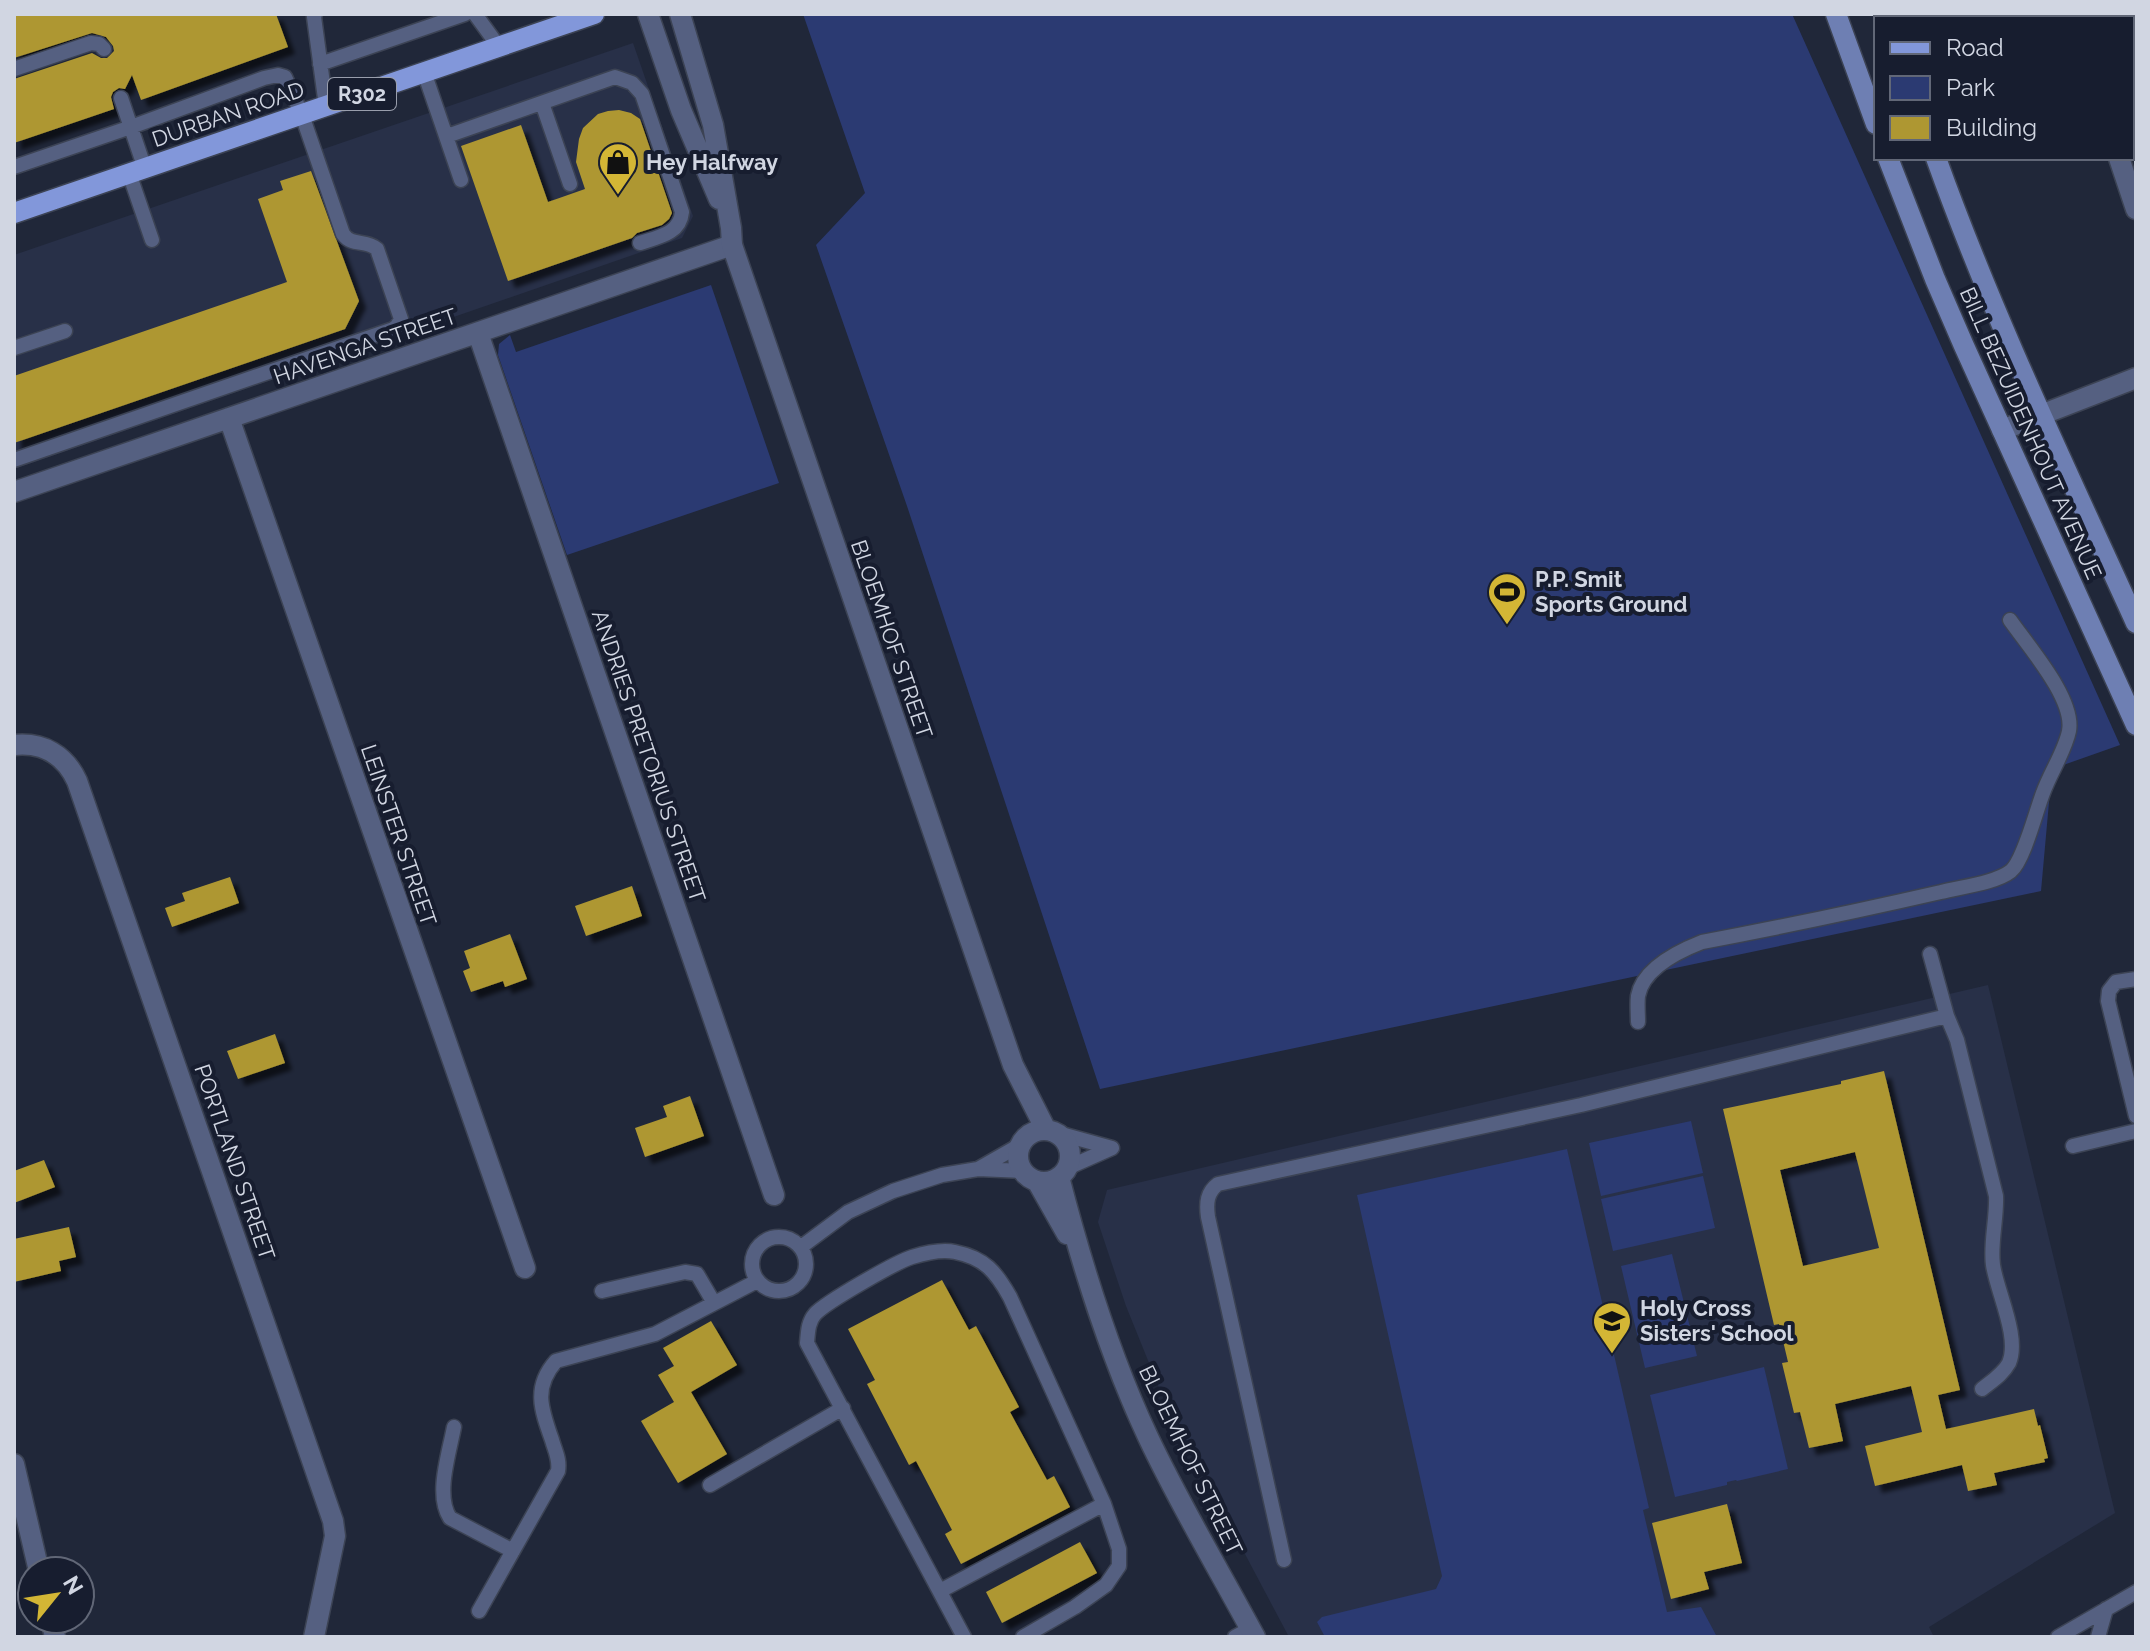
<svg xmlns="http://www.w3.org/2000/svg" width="2150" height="1651" font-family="Raleway,sans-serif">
<defs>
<filter id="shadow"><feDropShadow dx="7" dy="7" stdDeviation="2" flood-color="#0009"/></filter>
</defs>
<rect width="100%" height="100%" fill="#202739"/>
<path fill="#283048" d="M633,43L693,216L682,238L14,469V255Z
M1988,985L2115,1513L1929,1627L1934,1637H1289L1166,1405L1126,1306L1098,1222L1107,1190Z"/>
<path fill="#2b3a72" d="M803,14H1792L2120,745L2052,769L2041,891L1100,1089L907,506L816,245L865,193Z
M711,285L779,483L567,555L498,355L499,344L510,335L516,352Z
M1691,1121L1703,1173L1601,1196L1589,1143Z
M1567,1149L1649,1508L1643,1510L1667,1612L1701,1607L1717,1637H1325L1317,1622L1322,1617L1436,1589L1442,1576L1357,1195Z
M1703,1176L1715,1228L1613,1251L1601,1199Z
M1672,1254L1697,1356L1645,1368L1621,1266Z
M1764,1367L1788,1469L1737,1481L1736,1480L1727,1482V1485L1675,1497L1650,1395Z"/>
<path fill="#ae9732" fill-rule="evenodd" filter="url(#shadow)" d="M14,14H276L288,47L141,100L132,75L125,89L119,88L113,92L111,97L114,109L14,143V79L92,53L101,58H107L114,51L113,46L106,37L92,33L14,58Z
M619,110L631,113L640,119L672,213L669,219L662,225L637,233L632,238L508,281L461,146L521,125L548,202L585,189L576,162L579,139L583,128L598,114L608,111Z
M311,171L359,301L345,329L14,443V376L287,282L258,199L283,190L280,181Z
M230,877L239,903L172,927L165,908L185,901L182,893Z
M632,886L642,916L586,936L575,906Z
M510,934L527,979L505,987L503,981L471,992L463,971L470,968L464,951Z
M275,1034L285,1063L238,1079L227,1051Z
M1884,1071L1960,1390L1938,1395L1946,1429L2034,1409L2038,1426L2040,1425L2048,1458L2044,1459L2045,1462L1994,1473L1997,1485L1968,1491L1962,1465L1875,1486L1865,1446L1922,1432L1911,1386L1835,1404L1843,1441L1809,1448L1800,1412L1794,1413L1782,1363L1788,1362L1779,1324L1774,1325L1723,1109L1841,1084V1081ZM1855,1152L1879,1248L1803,1266L1780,1170Z
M690,1096L704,1136L645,1157L635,1128L667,1117L663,1106Z
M44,1160L55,1187L14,1203V1171Z
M69,1227L76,1257L59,1261L61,1271L14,1282V1239Z
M942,1280L969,1330L976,1326L1019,1407L1010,1412L1047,1480L1054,1476L1070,1507L961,1564L945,1534L952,1530L916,1461L909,1465L867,1384L875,1380L848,1329Z
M711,1321L737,1365L691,1392L727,1454L678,1483L641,1421L674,1402L658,1375L674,1366L663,1348Z
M1727,1504L1742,1563L1704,1572L1709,1589L1671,1599L1652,1523Z
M1080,1542L1097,1573L1002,1623L986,1592Z"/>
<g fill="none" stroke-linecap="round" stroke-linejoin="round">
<g stroke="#3c4354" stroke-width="17">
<path id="service" d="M315,14L314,17L326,106
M475,14L499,47
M320,64L465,14
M14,69L91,43L99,44L104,49
M424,72L461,180
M121,98L145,169
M542,103L570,184
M447,136L615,77L632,83L642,94L682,212C680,234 658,237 640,243
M14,167L131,127L264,78L278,75L285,77L302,115L343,234C352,247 366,239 377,249L401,319L397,326L393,329L14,460
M129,173L152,240
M14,348L65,331
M1930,954L1947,1016
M2136,979L2116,982L2109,991L2108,1001L2136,1116
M1638,1022C1638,1014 1637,1004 1638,996C1643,968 1679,951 1702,942C1782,927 1862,910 1941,892C1960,887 1996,883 2011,871C2024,860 2036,811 2043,793C2050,773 2065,751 2069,731C2075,699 2028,646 2010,620
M1054,1132L1112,1148
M2073,1146L2136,1131
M1067,1168L1112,1148
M978,1169L1020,1145
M752 1264a27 27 0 1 1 54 0a27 27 0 1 1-54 0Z
M801,1247L848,1212L893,1191L942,1175L978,1169L1022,1171
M602,1291L685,1272L697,1274L714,1303
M454,1427C449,1454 435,1495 450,1518L513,1551
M710,1485L843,1408
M1284,1560L1208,1217C1206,1203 1207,1192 1218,1184L1581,1105L1947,1016L1957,1040L1996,1196C1997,1219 1990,1243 1993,1265C1997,1292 2020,1337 2009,1363C2003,1374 1992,1381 1982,1389
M940,1591L1104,1504
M479,1611L558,1471C560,1459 555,1451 552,1440C541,1409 533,1387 556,1361L655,1334L757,1281
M964,1637L807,1343C808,1332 808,1322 815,1314C826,1302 896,1262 912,1257C925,1253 941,1249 955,1252C985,1258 996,1272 1010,1297L1104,1504L1119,1549V1566L1106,1585L1075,1607L1023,1637
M1235,1637L1250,1629
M2058,1637L2136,1592
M2098,1637L2106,1609"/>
</g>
<g stroke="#3c4354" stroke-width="23">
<path id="minor" d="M2080,14L2081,18
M2119,158L2136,209
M478,333L774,1195
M229,418L525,1268
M2002,430L2136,378
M14,492L732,245
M14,745C43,742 65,755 77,781L333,1521L335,1536L314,1637
M14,1464L39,1571
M51,1619L55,1637"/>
</g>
<g stroke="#3c4354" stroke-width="23">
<path id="tertiary" d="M648,14L681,110L719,199
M680,14L713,125L731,228L732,245L1013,1065L1046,1130
M1018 1156a26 26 0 1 1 52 0a26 26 0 1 1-52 0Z
M1059,1177C1082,1266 1109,1354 1148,1437C1180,1505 1219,1570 1255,1637
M1037,1181L1067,1234"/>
</g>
<g stroke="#3c4354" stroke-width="23">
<path id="secondary" d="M1836,14L1876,124
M1885,14L1886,18
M1888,158L1935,279L1964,346L2136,725
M1936,158C1993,317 2066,469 2136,623"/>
</g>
<g stroke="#3c4354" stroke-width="23">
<path id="primary" d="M14,213L594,14"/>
</g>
<use href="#service" stroke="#556081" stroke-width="14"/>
<use href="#minor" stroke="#556081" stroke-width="20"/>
<use href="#tertiary" stroke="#556081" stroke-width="20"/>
<use href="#secondary" stroke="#6e7fb3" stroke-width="20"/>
<use href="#primary" stroke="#8297da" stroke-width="20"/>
</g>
<defs>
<g id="shop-pin" transform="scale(2)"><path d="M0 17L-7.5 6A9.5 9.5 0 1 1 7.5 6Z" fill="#d3b635" stroke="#171d2f"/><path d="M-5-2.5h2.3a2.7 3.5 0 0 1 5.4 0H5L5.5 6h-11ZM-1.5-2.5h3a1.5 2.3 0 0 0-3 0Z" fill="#111"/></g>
<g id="stadium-pin" transform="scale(2)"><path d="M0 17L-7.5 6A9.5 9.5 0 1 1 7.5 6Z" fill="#d3b635" stroke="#171d2f"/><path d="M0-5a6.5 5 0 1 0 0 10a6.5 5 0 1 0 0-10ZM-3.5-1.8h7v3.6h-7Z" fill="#111"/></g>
<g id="school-pin" transform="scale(2)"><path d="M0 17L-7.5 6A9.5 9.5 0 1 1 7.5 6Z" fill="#d3b635" stroke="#171d2f"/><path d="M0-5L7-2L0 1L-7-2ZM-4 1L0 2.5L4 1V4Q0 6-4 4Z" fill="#111"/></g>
</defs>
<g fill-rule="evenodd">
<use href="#shop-pin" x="618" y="162"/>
<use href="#stadium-pin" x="1507" y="592"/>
<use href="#school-pin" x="1612" y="1321"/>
</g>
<g text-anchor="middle" stroke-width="8" stroke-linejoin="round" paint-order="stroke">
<rect fill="#171d2f" stroke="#999eac" stroke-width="2" x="328" y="78" width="68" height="32" rx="6"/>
<g font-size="20" font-weight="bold" fill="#d1d6e2">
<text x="362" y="101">R302</text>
</g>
<g font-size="22" fill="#d1d6e2" stroke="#171d2f">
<text transform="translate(228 114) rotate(-19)" y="8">DURBAN ROAD</text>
<text transform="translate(365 346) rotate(-19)" y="8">HAVENGA STREET</text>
<text transform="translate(2031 433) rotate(66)" y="8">BILL BEZUIDENHOUT AVENUE</text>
<text transform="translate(892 639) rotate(71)" y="8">BLOEMHOF STREET</text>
<text transform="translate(649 756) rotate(71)" y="8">ANDRIES PRETORIUS STREET</text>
<text transform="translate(399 835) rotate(71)" y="8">LEINSTER STREET</text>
<text transform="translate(235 1162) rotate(71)" y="8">PORTLAND STREET</text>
<text transform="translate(1191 1460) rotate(64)" y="8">BLOEMHOF STREET</text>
</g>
<g font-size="22" font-weight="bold" fill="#d1d6e2" stroke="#171d2f" text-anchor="start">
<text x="646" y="170">Hey Halfway</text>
<text x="1535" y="587">P.P. Smit<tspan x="1535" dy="25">Sports Ground</tspan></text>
<text x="1640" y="1316">Holy Cross<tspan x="1640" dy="25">Sisters' School</tspan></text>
</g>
</g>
<rect width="2150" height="1651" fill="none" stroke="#d1d6e2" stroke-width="32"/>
<rect x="1874" y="16" width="260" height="144" fill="#171d2f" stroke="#616777" stroke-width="2"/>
<rect x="1890" y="42" width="40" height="12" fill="#8297da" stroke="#616777" stroke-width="2"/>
<text x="1946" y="56" font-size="24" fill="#d1d6e2">Road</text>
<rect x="1890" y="76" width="40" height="24" fill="#2b3a72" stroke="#616777" stroke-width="2"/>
<text x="1946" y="96" font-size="24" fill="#d1d6e2">Park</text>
<rect x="1890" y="116" width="40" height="24" fill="#ae9732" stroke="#616777" stroke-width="2"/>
<text x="1946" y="136" font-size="24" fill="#d1d6e2">Building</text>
<g transform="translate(56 1595) rotate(60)"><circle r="38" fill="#171d2f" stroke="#616777" stroke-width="2"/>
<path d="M0-6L14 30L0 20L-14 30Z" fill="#d3b635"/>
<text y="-12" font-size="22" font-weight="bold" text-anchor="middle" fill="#d1d6e2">N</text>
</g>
</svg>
